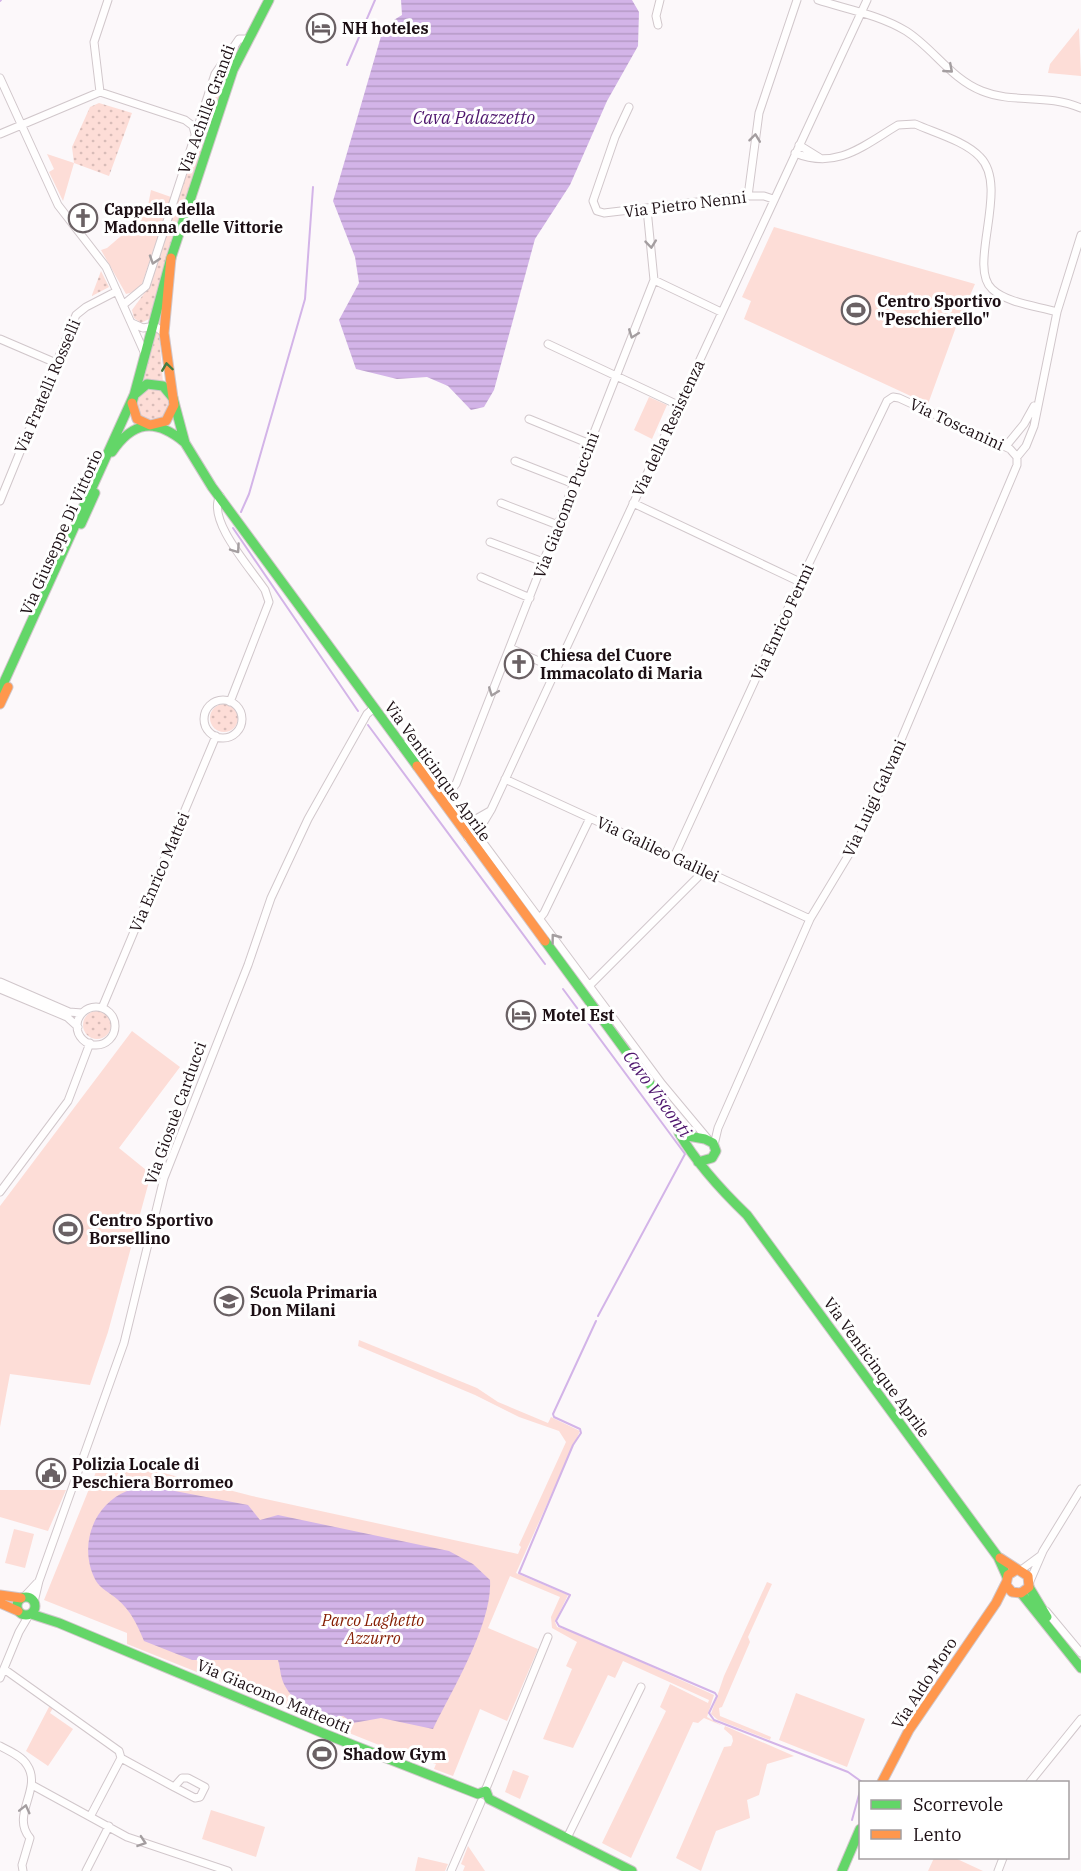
<svg xmlns="http://www.w3.org/2000/svg" width="1081" height="1871" font-family="'IBM Plex Serif',serif">
<defs>
<pattern id="grass-dots" width="8" height="8" patternUnits="userSpaceOnUse" patternTransform="scale(1.5)"><rect width="8" height="8" fill="#fdddd7"/><path d="M2 2h.1M6 6h.1" fill="none" stroke="#d8bcb8" stroke-width="1.8" stroke-linecap="round"/></pattern>
<pattern id="water-rules" width="6" height="5" patternUnits="userSpaceOnUse" patternTransform="scale(1.5)"><rect width="6" height="5" fill="#d3b4e8"/><path d="M0 2.5h6" fill="none" stroke="#b59ac6"/></pattern>
</defs>
<rect width="100%" height="100%" fill="#fcf8fa"/>
<path fill="url(#grass-dots)" d="M236,45L239,47L207,135L203,136L200,134L221,72Z
M99,103L132,113L109,176L74,163L72,147L90,107Z
M197,142H202L204,146L151,318L141,323L134,318L132,310L148,288Z
M101,271L109,287L92,296V295Z
M154,331L159,333L163,383L142,379Z
M136 404a17 17 0 1 1 34 0a17 17 0 1 1-34 0Z
M210 718a14 14 0 1 1 28 0a14 14 0 1 1-28 0Z
M83 1025a14 14 0 1 1 28 0a14 14 0 1 1-28 0Z"/>
<path fill="#fdddd7" d="M1079,28L1081,76L1048,73L1050,64Z
M47,154L74,163L63,201L49,172L54,169Z
M151,190L171,197L142,284L137,291L126,294L101,250L107,248L127,231L134,235L137,228L142,229L144,223L140,221L142,215L146,216Z
M774,227L975,284L956,327L928,404L744,319L751,301L742,297Z
M649,397L667,405L652,439L634,430Z
M132,1031L180,1067L119,1148L151,1174L108,1332L90,1385L10,1374L0,1427V1206Z
M359,1340L477,1388L498,1402L548,1423L551,1417L580,1431L516,1573L568,1595L555,1622L557,1627L577,1633L714,1695L707,1717L723,1726L704,1718L698,1723L693,1722L631,1858L602,1843L666,1711L660,1707L670,1684L708,1703L709,1700L623,1661L615,1678L608,1675L573,1748L543,1739L572,1669L566,1666L577,1642L552,1628L551,1617L560,1597L510,1576L488,1628L538,1649L507,1721L480,1709L453,1776L434,1769L436,1764L389,1749L127,1644V1633L44,1600L102,1457L252,1496L518,1554L521,1547L519,1545L566,1442L559,1431L519,1417L475,1395L358,1346Z
M0,1490H66L48,1531L0,1517Z
M14,1529L34,1534L25,1568L5,1563Z
M767,1582L772,1584L748,1637L750,1642L722,1707L719,1708L720,1716L771,1737L770,1740L718,1720L711,1714L724,1676Z
M796,1693L865,1719L847,1767L779,1740Z
M50,1705L53,1708L50,1713L73,1729L48,1766L26,1751Z
M725,1726L794,1756L767,1764L759,1795L747,1800L750,1818L716,1831L701,1871L676,1858L724,1747L731,1746L733,1741L732,1736L724,1729Z
M513,1770L529,1776L520,1799L505,1792Z
M211,1810L265,1827L256,1857L202,1839Z
M468,1846L485,1871H463L465,1866L461,1864Z
M418,1857L448,1864L445,1871H415Z
M934,1858H955L983,1871H928Z"/>
<path fill="url(#water-rules)" d="M401,0H632L639,12L638,46L607,101L570,185L535,239L494,390L484,407L471,410L448,386L427,377L397,379L356,369L339,320L359,283L355,257L333,201L384,26L402,15Z
M159,1488L248,1505L260,1520L278,1515L449,1551L473,1564L490,1580C493,1623 452,1690 433,1729L381,1718L353,1723L343,1716C320,1722 289,1701 282,1679C280,1673 280,1666 278,1660H192L144,1641C137,1624 131,1611 117,1599C110,1593 100,1588 96,1581C78,1548 92,1505 127,1491C136,1487 149,1489 159,1488Z"/>
<g fill="none" stroke-linecap="round" stroke-linejoin="round">
<path stroke="#d3b4e8" stroke-width="2" d="M0,1L1,0
M347,65L375,0
M241,512L249,494L305,299L313,187
M233,528L358,711
M368,725L545,964
M563,989L685,1154L598,1316
M596,1321L553,1414L554,1417L580,1429L581,1433L573,1445L519,1573L570,1595L556,1621L559,1626L715,1693L717,1696L709,1713L714,1720L848,1772L862,1782
M852,1820L860,1791"/>
<g stroke="#d1c7cb" stroke-width="9">
<path id="street" d="M818,0C846,9 880,15 906,31C933,48 951,79 982,91C1014,104 1046,93 1081,108
M658,25L656,16L660,0
M0,78L58,205L106,267L145,354
M100,92L94,42L108,0
M629,107L615,137L593,201L597,211L604,213L748,196H764L773,199
M0,134L100,92L185,120L193,126L195,134
M799,145L820,158
M795,153C837,170 863,146 898,125L915,124C935,133 965,141 980,157C1010,187 967,266 992,289C1007,303 1037,306 1057,312
M748,196L759,113L797,0
M654,280L721,312
M123,305L146,286L215,74L239,39H247
M132,323L143,328L155,326L164,333
M0,339L56,363
M548,344L678,405
M529,419L590,444
M1006,446L1024,424L1034,406
M1017,457L1026,446L1034,426L1057,312L1081,235
M515,461L574,484
M220,496C206,520 252,570 265,590L269,602L230,702
M0,501L76,315L86,307L117,291
M501,503L558,525
M633,503L800,582
M490,542L543,562
M481,577L530,598
M510,648L556,669
M204 719a19 19 0 1 1 38 0a19 19 0 1 1-38 0Z
M401,746L409,743L662,1084L707,1138
M505,779L810,919
M448,794L456,784L654,280L647,209
M465,817L476,819L490,811
M468,838L482,825L491,810L867,0
M674,857L800,582L887,401L893,397L899,398L1010,449L1017,457V465L874,804L860,836L810,919L718,1128L714,1145
M540,918L544,913L590,818
M0,982L69,1012L82,1013
M590,985L698,877L702,869
M0,989L67,1017L78,1027
M77 1026a19 19 0 1 1 38 0a19 19 0 1 1-38 0Z
M102,1008L216,736
M0,1192L68,1101L90,1043
M1021,1570L1040,1556
M1030,1581L1043,1551L1081,1489
M24,1597L37,1583
M34,1602L39,1581L124,1343L164,1178L248,965L271,898L308,819L367,714L374,708
M1046,1611L1081,1653
M4,1669L119,1751L121,1758
M0,1678L19,1632L29,1615
M0,1746C9,1751 22,1756 27,1765C43,1789 10,1815 30,1838L22,1865L23,1871
M121,1758L174,1787
M182,1778H188L205,1787L200,1797L195,1798L174,1787Z
M1030,1782L1081,1719
M32,1785L127,1837L228,1871
M485,1791L548,1637
M91,1815L121,1758
M567,1838L641,1687
M86,1871L109,1826
M451,1871L481,1802
M998,1871L1003,1858"/>
</g>
<g stroke="#d1c7cb" stroke-width="11">
<path id="fast" d="M132,403L171,258L233,70L269,0
M112,452C133,421 155,418 184,442
M81,524L95,493
M0,691L134,395L147,384L163,386L173,398L185,443L212,487L417,766
M545,941L661,1099L679,1128L688,1136L705,1139L713,1143L716,1151L712,1158L698,1162
M679,1133C697,1164 721,1190 747,1215L998,1557L1007,1577
M1029,1587L1047,1617
M1021,1593L1081,1668
M17 1606a9 9 0 1 1 18 0a9 9 0 1 1-18 0Z
M31,1614L59,1623L325,1734L478,1794L486,1791L489,1799L632,1871
M842,1871L860,1829"/>
</g>
<g stroke="#d1c7cb" stroke-width="11">
<path id="slow" d="M132,403L137,419L150,425L166,421L174,405L164,333L171,258
M0,704L8,687
M417,766L545,941
M1000,1558L1028,1576L1029,1587L1021,1593L1012,1592L1006,1585L1008,1575L1016,1570
M0,1595L21,1598
M0,1603L18,1611
M882,1782L909,1730L996,1603L1006,1583"/>
</g>
<use href="#street" stroke="#fffefe" stroke-width="7"/>
<use href="#fast" stroke="#63d668" stroke-width="9"/>
<use href="#slow" stroke="#ff974d" stroke-width="9"/>
</g>
<defs><path id="oneway-chevron" d="M-2-3.5L2.5 0L-2 3.5" fill="none" stroke-width="1.6" stroke-linecap="round" stroke-linejoin="round" transform="scale(1.5)"/></defs>
<g stroke="#a49ea0">
<use href="#oneway-chevron" transform="translate(949 69) rotate(41)"/>
<use href="#oneway-chevron" transform="translate(755 138) rotate(-83)"/>
<use href="#oneway-chevron" transform="translate(651 244) rotate(84)"/>
<use href="#oneway-chevron" transform="translate(154 260) rotate(108)"/>
<use href="#oneway-chevron" transform="translate(633 334) rotate(111)"/>
<use href="#oneway-chevron" transform="translate(236 549) rotate(55)"/>
<use href="#oneway-chevron" transform="translate(493 692) rotate(111)"/>
<use href="#oneway-chevron" transform="translate(555 938) rotate(-127)"/>
<use href="#oneway-chevron" transform="translate(25 1809) rotate(-76)"/>
<use href="#oneway-chevron" transform="translate(142 1842) rotate(19)"/>
</g>
<use stroke="#437c42" href="#oneway-chevron" transform="translate(167 367) rotate(-98)"/>
<defs>
<g id="hotel-ring" transform="scale(1.5)"><circle r="9.5" fill="#fff" stroke="#6a6164" stroke-width="1.5"/><path d="M-6-4.5h1.5V1H6V5H4.5V3h-9V5H-6ZM-4 0a1.8 1.8 0 1 1 3.6 0ZM.5 0V-2.5h3Q6-2.5 6 0Z" fill="#6a6164"/></g>
<g id="church-ring" transform="scale(1.5)"><circle r="9.5" fill="#fff" stroke="#6a6164" stroke-width="1.5"/><path d="M-1.2-6h2.4v3.5h3.3v2.4h-3.3V6h-2.4V-.1h-3.3v-2.4h3.3Z" fill="#6a6164"/></g>
<g id="stadium-ring" transform="scale(1.5)"><circle r="9.5" fill="#fff" stroke="#6a6164" stroke-width="1.5"/><path d="M0-5a6.5 5 0 1 0 0 10a6.5 5 0 1 0 0-10ZM-3.5-1.8h7v3.6h-7Z" fill="#6a6164"/></g>
<g id="school-ring" transform="scale(1.5)"><circle r="9.5" fill="#fff" stroke="#6a6164" stroke-width="1.5"/><path d="M0-5L7-2L0 1L-7-2ZM-4 1L0 2.5L4 1V4Q0 6-4 4Z" fill="#6a6164"/></g>
<g id="civic-ring" transform="scale(1.5)"><circle r="9.5" fill="#fff" stroke="#6a6164" stroke-width="1.5"/><path d="M-.6-6.5H3V-4.5H.6V-3L4-1V1h2V6H-6V1h2V-1L-.6-3ZM-1.2 2.5V6h2.4V2.5Z" fill="#6a6164"/></g>
</defs>
<g fill-rule="evenodd">
<use href="#hotel-ring" x="321" y="28"/>
<use href="#church-ring" x="83" y="218"/>
<use href="#stadium-ring" x="856" y="310"/>
<use href="#church-ring" x="519" y="664"/>
<use href="#hotel-ring" x="521" y="1015"/>
<use href="#stadium-ring" x="68" y="1229"/>
<use href="#school-ring" x="229" y="1301"/>
<use href="#civic-ring" x="51" y="1473"/>
<use href="#stadium-ring" x="322" y="1754"/>
</g>
<g text-anchor="middle" stroke-width="6" stroke-linejoin="round" paint-order="stroke">
<g font-size="16" font-weight="bold" fill="#1c0f14" stroke="#fff" text-anchor="start">
<text x="342" y="34">NH hoteles</text>
<text x="104" y="215">Cappella della<tspan x="104" dy="18">Madonna delle Vittorie</tspan></text>
<text x="877" y="307">Centro Sportivo<tspan x="877" dy="18">"Peschierello"</tspan></text>
<text x="540" y="661">Chiesa del Cuore<tspan x="540" dy="18">Immacolato di Maria</tspan></text>
<text x="542" y="1021">Motel Est</text>
<text x="89" y="1226">Centro Sportivo<tspan x="89" dy="18">Borsellino</tspan></text>
<text x="250" y="1298">Scuola Primaria<tspan x="250" dy="18">Don Milani</tspan></text>
<text x="72" y="1470">Polizia Locale di<tspan x="72" dy="18">Peschiera Borromeo</tspan></text>
<text x="343" y="1760">Shadow Gym</text>
</g>
<g font-size="16" fill="#1c0f14" stroke="#fff">
<text transform="translate(206 109) rotate(-70)" y="6">Via Achille Grandi</text>
<text transform="translate(685 204) rotate(-7)" y="6">Via Pietro Nenni</text>
<text transform="translate(47 386) rotate(-67)" y="6">Via Fratelli Rosselli</text>
<text transform="translate(957 424) rotate(25)" y="6">Via Toscanini</text>
<text transform="translate(668 428) rotate(-65)" y="6">Via della Resistenza</text>
<text transform="translate(566 505) rotate(-69)" y="6">Via Giacomo Puccini</text>
<text transform="translate(61 532) rotate(-66)" y="6">Via Giuseppe Di Vittorio</text>
<text transform="translate(782 622) rotate(-65)" y="6">Via Enrico Fermi</text>
<text transform="translate(438 771) rotate(54)" y="6">Via Venticinque Aprile</text>
<text transform="translate(874 798) rotate(-65)" y="6">Via Luigi Galvani</text>
<text transform="translate(658 849) rotate(25)" y="6">Via Galileo Galilei</text>
<text transform="translate(159 872) rotate(-67)" y="6">Via Enrico Mattei</text>
<text transform="translate(175 1113) rotate(-70)" y="6">Via Giosuè Carducci</text>
<text transform="translate(877 1367) rotate(54)" y="6">Via Venticinque Aprile</text>
<text transform="translate(924 1683) rotate(-57)" y="6">Via Aldo Moro</text>
<text transform="translate(274 1696) rotate(23)" y="6">Via Giacomo Matteotti</text>
</g>
<g font-size="16" font-style="italic" fill="#851c00" stroke="#fff">
<text x="373" y="1626">Parco Laghetto<tspan x="373" dy="18">Azzurro</tspan></text>
</g>
<g font-size="18" font-style="italic" fill="#4f166e" stroke="#fff">
<text x="474" y="124">Cava Palazzetto</text>
<text transform="translate(657 1094) rotate(54)" y="6">Cavo Visconti</text>
</g>
</g>
<rect x="859" y="1781" width="210" height="78" fill="#ffffff" stroke="#a49fa1" stroke-width="1.5"/>
<rect x="871" y="1800" width="30" height="9" fill="#63d668" stroke="#a49fa1" stroke-width="1.5"/>
<text x="913" y="1811" font-size="18" fill="#1c0f14">Scorrevole</text>
<rect x="871" y="1830" width="30" height="9" fill="#ff974d" stroke="#a49fa1" stroke-width="1.5"/>
<text x="913" y="1841" font-size="18" fill="#1c0f14">Lento</text>
</svg>
